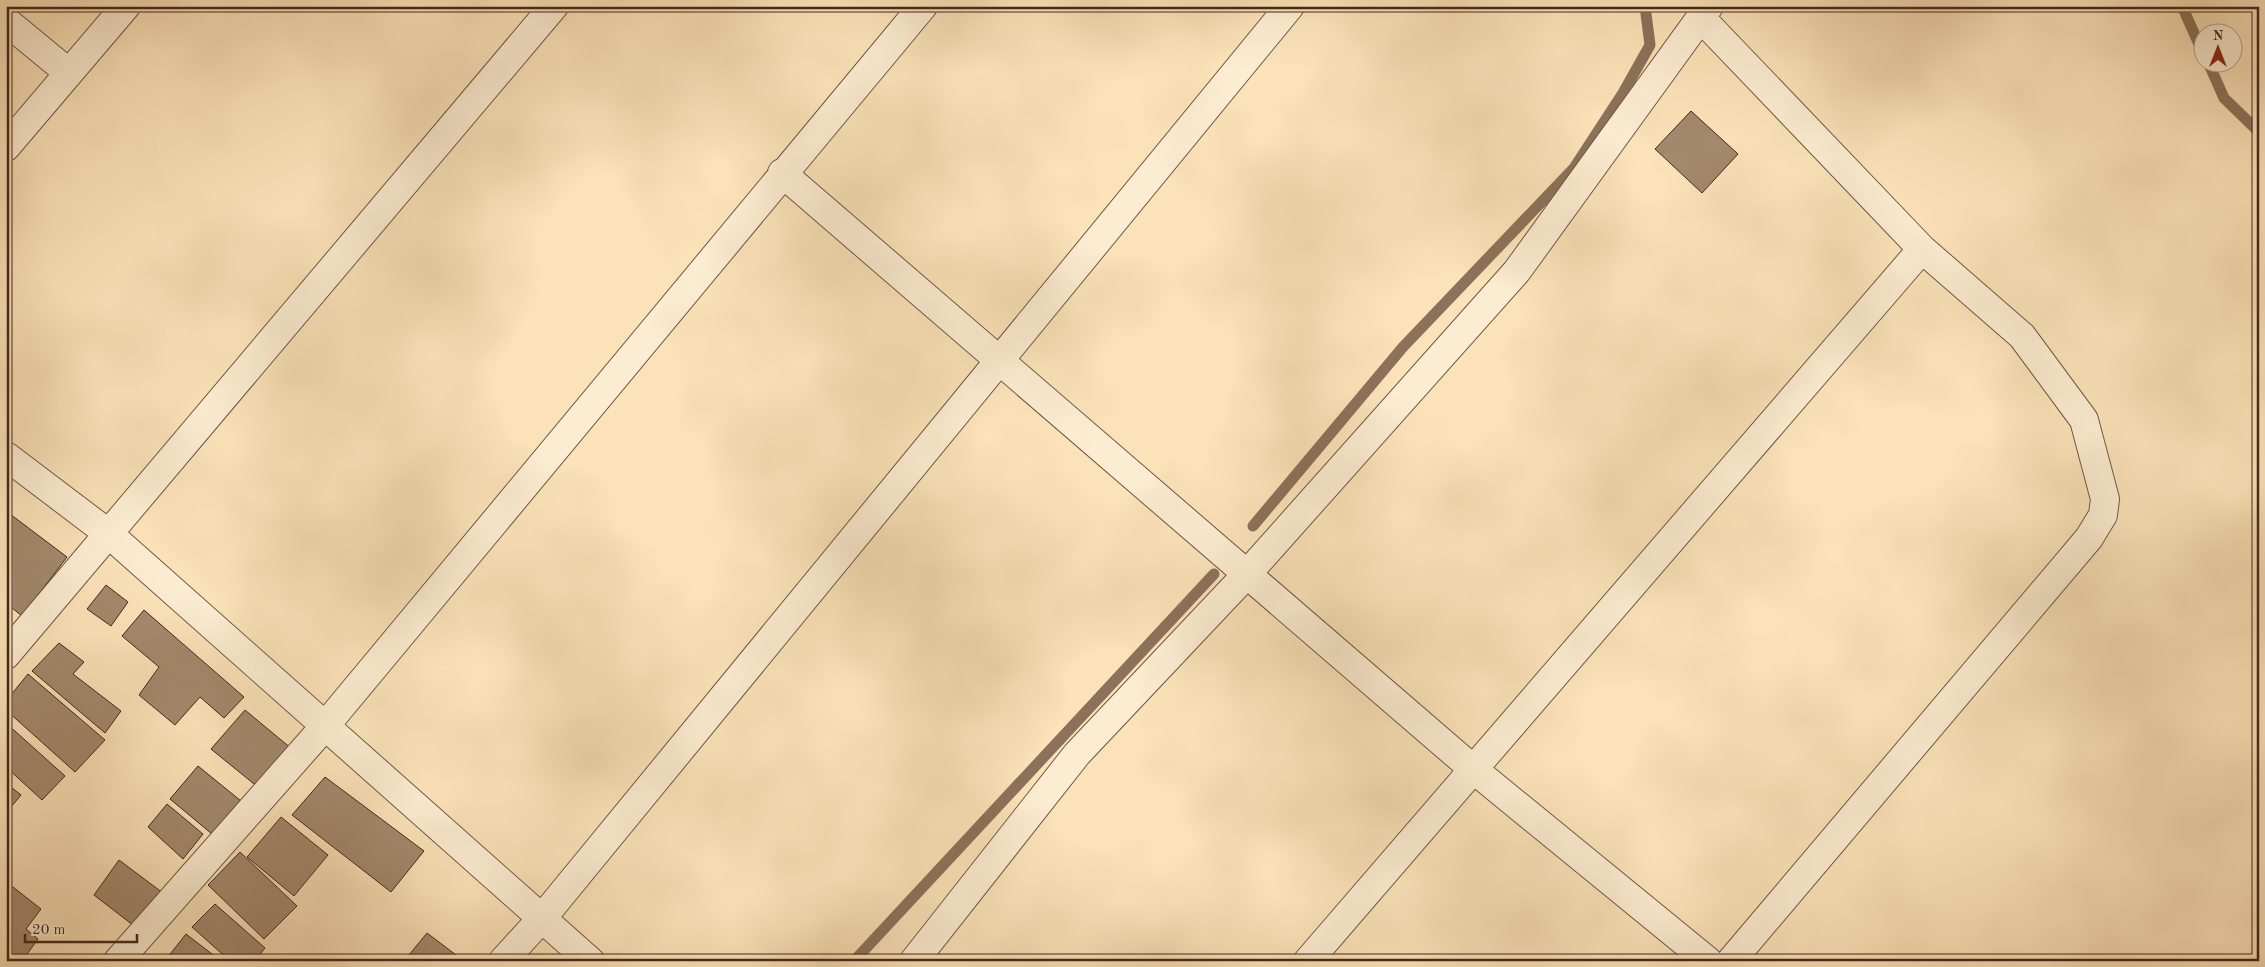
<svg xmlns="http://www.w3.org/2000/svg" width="2265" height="967" font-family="'Old Standard TT',serif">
<rect width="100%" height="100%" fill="#fbe2b8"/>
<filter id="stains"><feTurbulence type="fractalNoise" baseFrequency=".004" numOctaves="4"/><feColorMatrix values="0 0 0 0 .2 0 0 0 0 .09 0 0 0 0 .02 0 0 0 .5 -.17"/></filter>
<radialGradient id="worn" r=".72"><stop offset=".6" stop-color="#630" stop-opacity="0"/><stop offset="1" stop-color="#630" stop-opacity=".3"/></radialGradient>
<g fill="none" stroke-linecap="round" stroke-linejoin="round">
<path stroke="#8c725a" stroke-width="11" d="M2182,6L2202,51
M2208,62L2224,98L2259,132
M1253,526L1403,347L1574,168L1623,93L1650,45L1645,6
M854,961L1214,574"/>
</g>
<path fill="#a3896d" stroke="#43291c" d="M1691,111L1738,154L1702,193L1655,149Z
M6,511L67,557L22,616L6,603Z
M106,585L128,602L111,626L87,609Z
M144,610L244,697L224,718L200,697L175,725L139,695L159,667L122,636Z
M59,643L84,662L73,674L121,711L105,733L32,671Z
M28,674L105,740L75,772L6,710V701Z
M245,710L292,749L259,788L211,749Z
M6,723L65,776L42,800L6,767Z
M198,766L241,801L212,834L170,799Z
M325,777L424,851L391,892L292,815Z
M6,783L21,795L6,813Z
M167,804L203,834L183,859L148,827Z
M281,817L328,855L294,896L247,857Z
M240,852L297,906L264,939L208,885Z
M119,860L167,896L138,929L94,895Z
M13,887L41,909L26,929L38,939L22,961H6V896Z
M215,904L265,948L255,961H230L192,927Z
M427,933L464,961H404Z
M186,934L221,961H170L167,958Z"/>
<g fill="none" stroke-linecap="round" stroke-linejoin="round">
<g stroke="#715743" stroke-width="30">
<path id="street" d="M1700,17L1922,249L2022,336L2084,420L2105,499L2103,515L2089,538L1731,961
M6,21L69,73
M6,147L126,6
M782,173L1473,769L1708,961
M6,456L109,534L590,961
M6,655L554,6
M118,961L325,726L923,6
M503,961L543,917L1290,6
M914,961L1077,754L1247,574L1517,271L1709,6
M1308,961L1922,249"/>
</g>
<use href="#street" stroke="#fcecd1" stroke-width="28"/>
</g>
<rect width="2265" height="967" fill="none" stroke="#fbe2b8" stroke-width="25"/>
<rect x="8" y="8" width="2250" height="952" fill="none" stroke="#43291c" stroke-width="2.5"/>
<rect x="12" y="12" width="2240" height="942" fill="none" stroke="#43291c"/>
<g transform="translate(2218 48)"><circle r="24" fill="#fcecd1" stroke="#b29e89"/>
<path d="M0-4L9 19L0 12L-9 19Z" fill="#8f2418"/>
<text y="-8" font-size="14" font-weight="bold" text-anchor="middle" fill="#43291c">N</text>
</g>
<path d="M25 934v8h112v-8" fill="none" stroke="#43291c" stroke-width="2.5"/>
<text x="32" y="934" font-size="15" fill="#43291c" stroke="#fcecd1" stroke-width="4" paint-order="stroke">20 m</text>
<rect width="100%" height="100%" filter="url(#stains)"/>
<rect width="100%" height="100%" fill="url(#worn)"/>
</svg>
